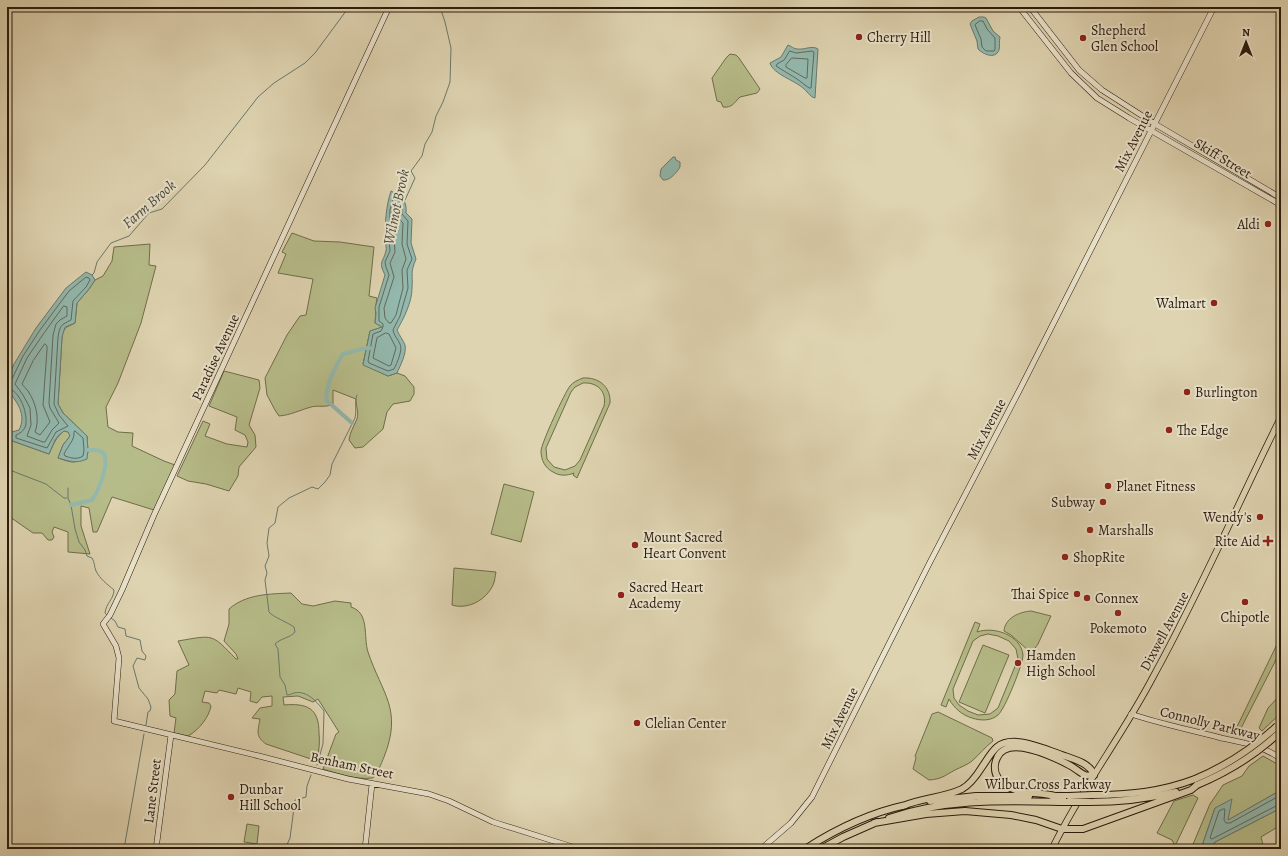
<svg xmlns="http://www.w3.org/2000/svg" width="1288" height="856" font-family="Alegreya,serif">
<rect width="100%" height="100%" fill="#dfd4b1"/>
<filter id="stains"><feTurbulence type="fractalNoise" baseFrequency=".005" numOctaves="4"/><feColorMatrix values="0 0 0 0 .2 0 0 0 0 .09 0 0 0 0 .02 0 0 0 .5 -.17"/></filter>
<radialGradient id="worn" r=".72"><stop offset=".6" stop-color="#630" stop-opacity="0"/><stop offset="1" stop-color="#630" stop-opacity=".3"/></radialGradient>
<path fill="#b6bc89" stroke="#706c4b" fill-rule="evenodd" d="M730,54L736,55L739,58L760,89L757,93L740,97C734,103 732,108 723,107L721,102L717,101L712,78L726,58Z
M292,233L314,241L340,242L374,247L369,296L377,298C375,307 376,314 375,323L383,327L370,331L363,364L388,376L397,373L405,376L414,387V394L410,401L393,404L387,412L383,429L363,447L355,448L349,440C350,432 354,426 357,419C359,413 356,406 356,399L333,390V404C326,408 318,405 311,407C300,410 291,415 279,416L275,410L267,395L265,378L287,335L300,316L306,315L313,279L278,273L286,254L282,252Z
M150,244L149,265L156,266L141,323L118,383L106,407L108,427L118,432L133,433L132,446L164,461L175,465L154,510L112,497L97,532H93L89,508L81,506V526L90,554L68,552V532L54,527L52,532L54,537L52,540H48L42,533H33L7,515V439L49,454C53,445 56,437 64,431L69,432L70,436L63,445L58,458C76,464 74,464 88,453L87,436L63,413L58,404L62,337C64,326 66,328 75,323L77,303L89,289L95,280L103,276L112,261L114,247Z
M224,371L259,380L260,388L249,425L255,435L256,447L239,467L238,476L229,491L206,484L188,481L177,476L203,421L210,424L205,436L227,444L247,447L248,442L245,435L235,430L237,417L209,406Z
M583,378C599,377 611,387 610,403L577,478L573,475L574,473C567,476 559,476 553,472C545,468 541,460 541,451C541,444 565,392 570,386C573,382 578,380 583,378ZM583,383C598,382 607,392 604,406L580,460L575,466L565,470L554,467L547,459L546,448L571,392L575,387Z
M504,484L534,492L521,542L491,534Z
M454,568L496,572C495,576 495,581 493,585C486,600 468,610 452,605Z
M291,593L302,604L313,606L335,601L351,603V607C370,613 363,636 368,652C382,694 403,709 384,757C381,764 378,773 373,778C357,780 338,774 323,769L336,734L339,732L318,699L313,702L298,696L283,697L284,705C307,703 319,708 319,733C320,742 319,751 317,761L266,744C255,736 258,731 260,719L252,718L260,708L272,706V696L262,697L257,703L250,701L251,692L238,688L236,694L219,690L217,693L205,691L202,702L209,703L211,706C209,717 199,730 188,736L174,733L176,718L170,716L169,700L175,694L177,671L189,665L178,641C214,635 211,633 236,659H238L236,654L224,641L229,624V609C246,594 269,594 291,593Z
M1031,611L1051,616L1038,644L1033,651H1029L1011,635L1004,631C1005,618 1019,612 1031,611Z
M975,622L980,624L977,632C994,626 1021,635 1023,655C1023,664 1005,709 998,715C991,721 981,721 972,718C962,715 954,708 949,699L946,707L941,705ZM988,634L998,636L1009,641L1016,649L1018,659L998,708L990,714L978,715L968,711L959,705L954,698L953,689L973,641L980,636Z
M1281,636V650L1237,736L1233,735Z
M983,645L1009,655L985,713L959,702Z
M1281,694V713L1262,731L1259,728L1268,708Z
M938,712L992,738L993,741C985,747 980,754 972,761C967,765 961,767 955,770C944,776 942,779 929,780L913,769L916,758L915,756L932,714Z
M1263,756L1281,766V791L1274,794L1227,821L1215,808L1201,849H1191L1210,804L1223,785L1242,776L1249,766Z
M1193,795L1198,798L1175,846L1172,840L1157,833L1174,801Z
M1281,808V825L1261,837L1264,849H1210L1215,842Z
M247,824L259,826L257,844L244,842Z"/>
<path fill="#93b8ad" stroke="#69796d" d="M979,17H984L986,18L993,31L1000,37C999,41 1000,46 999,50C995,60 983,54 978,49L977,41L970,24L972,21Z
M788,45C791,46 794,49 797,49C805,50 812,45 818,49L815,98C810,97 807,91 803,88C794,80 773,74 770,63L781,57Z
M673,157H675L676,160L680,162V167C677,172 670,181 663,180L660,176L661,169Z
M391,191C402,197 407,200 406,213L412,219L411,243L416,259C410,273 413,274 412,288C412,302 404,318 397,330C399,335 403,340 405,345C407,353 400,366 397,373L388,376L363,365L370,331L382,327L375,323L376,313L375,308L385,275C378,261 383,263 386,251C387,248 385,243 385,239C385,223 386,206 391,191Z
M86,272L92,275L95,280L89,289L77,303L75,323L65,327L62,337L58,404L63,413L87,436L88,450L87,459C76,464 69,461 58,458L63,445L70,436L68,432L64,431L59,435L55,440L49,454L7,439L8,433L19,430C27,415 17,401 7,390V381L14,364L36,328L66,288Z
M1281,791V808L1215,842L1210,849H1201L1215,808L1232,799L1228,820L1274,794Z"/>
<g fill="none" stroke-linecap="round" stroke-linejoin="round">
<path stroke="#5f6a5d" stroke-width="1" d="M980,21H983L987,29L995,38V49L994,51H986L982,47L981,39L975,25Z
M790,51L796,53L812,51L814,52L811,88H809L797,79L776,66L777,64L784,60Z
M792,58L808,59L807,78H805L786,67V65Z
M395,198C404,204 401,205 402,214L408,221L407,244L412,259L407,270L408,288L400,316L393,330C394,336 398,339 400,344C403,350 397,363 394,369L388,371L369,363L368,361L373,334L381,331L383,327V324L379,321V307L389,275L386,267L385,262L390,251L389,238L390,210L393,199Z
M398,218L403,223L402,244L406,259L402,270L403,288L396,315L391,323H389L385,318L384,308L394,277L390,263L395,252L394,238L396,219Z
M64,306L67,307V316L60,320L56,324L53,335L49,403L50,408L59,423L52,430L45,442H43L27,436L31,425L30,408L23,395L15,384L27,358L44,333Z
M386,333L389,334L396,348L391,365L389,366L373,358L377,338Z
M45,344L47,346V350L43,405L50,422L40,435L35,432C40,419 36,403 28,391C26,389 24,386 22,384L33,361Z
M7,381L12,379L23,356L40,330L69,291L86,277L89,278L90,280L86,287L73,301L71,320C61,325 60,325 58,337L54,404L59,415L68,426L56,432L47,448L16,438V435C21,433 26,429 26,423C27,412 20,390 7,388
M75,431L83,438L84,450L83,456C77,460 71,458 65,456L64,454C67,447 75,440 74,433Z
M1281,795L1230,823H1226L1224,820L1225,809H1223L1219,811L1210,838L1212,839L1278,805H1281"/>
<path stroke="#69796d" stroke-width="1" d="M405,200L415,178L411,171L422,156L425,144L432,132L436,116L443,102L450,82L451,48L445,22L440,7
M92,275L94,273L97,262L111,243L129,236L149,213L162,209L205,165L258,97L274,83L305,63L315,53L349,7
M7,469L46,484L64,498H67
M68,488V498L71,505L75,529L79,542L85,550L87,556L92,558C95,563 94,566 96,571C100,579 107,584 114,590C114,599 106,603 105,613L107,615
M111,618L115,621L118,627L125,629L126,636L140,640L142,651L146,656L145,660L137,658L133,666L139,688L148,699L151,707L150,711L148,712L146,725
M317,765L323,744L324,711C317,702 307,690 294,693C291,694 290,695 287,695L285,685L280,677L278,649L275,644C281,638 290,638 295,632L294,627C287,622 273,617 269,612L265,580L267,573L265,566L269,556L267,543L269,528L275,523L278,507L289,498L312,487L318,489L325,482L330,475L332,464L355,418C357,410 354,403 357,395
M124,849L144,734
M285,849L290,838L295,800L306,797L307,786L311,775"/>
<path stroke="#93b8ad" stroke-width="4" d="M352,423L326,400C327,383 334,369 343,354L366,348H370
M71,505L92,500C98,492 111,461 103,453C100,449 93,450 88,450"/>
<g stroke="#2b1b0d" stroke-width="6">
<path id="secondary" d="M389,7L154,515L122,590L110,615L103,624L116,646L119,658L114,721L259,756L348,779L429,794L449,801L493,822L579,849
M1019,7L1071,73L1097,98L1129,118L1281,205
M1030,7L1079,70L1102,90L1155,124L1281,198
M1131,714C1161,724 1191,730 1221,738C1241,742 1264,746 1281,759
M156,849L171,735
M365,849L372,784
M761,849L791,823L812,797L929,564L1018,393L1214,7"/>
</g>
<g stroke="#2b1b0d" stroke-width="7">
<path id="primary" d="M1052,849C1081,789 1122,736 1153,677C1200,592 1238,503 1281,417"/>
</g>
<g stroke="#2b1b0d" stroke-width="8">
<path id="highway" d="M1093,795C1128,795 1161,792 1195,779
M1052,796H1069
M930,801L976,796H1029
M1089,802C1119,802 1147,799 1176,792
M903,806C921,798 943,798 962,789C971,784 977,775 982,767C987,760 991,752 997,747C1013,734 1044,749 1062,755C1073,759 1090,763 1094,775C1091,775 1088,776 1085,775C1080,773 1075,768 1069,765C1054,757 1007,734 997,758C994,764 994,772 998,778C1011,796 1036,791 1055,796
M889,818C949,798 1005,801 1066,802
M874,823L926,814L965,811L1011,815L1036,820L1062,829H1083L1191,790L1197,785
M805,849C836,829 869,813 906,805
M821,849L843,837L877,822"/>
</g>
<use href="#secondary" stroke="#eae3cc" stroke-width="5"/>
<use href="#primary" stroke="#dfd4b1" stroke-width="5.5"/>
<use href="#highway" stroke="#dfd4b1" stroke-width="6"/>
<g stroke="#2b1b0d" stroke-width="8" stroke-linecap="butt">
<path id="highway-bridge" d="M1195,779C1226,766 1252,749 1277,726
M1197,785C1228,772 1256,755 1281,731
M1069,796L1093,795
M1066,802H1089"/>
</g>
<use href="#highway-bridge" stroke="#dfd4b1" stroke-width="6"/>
</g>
<g fill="#8f2418" stroke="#eae3cc" stroke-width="1.5">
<circle cx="859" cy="37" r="4"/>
<circle cx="1083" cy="38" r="4"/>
<circle cx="1268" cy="224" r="4"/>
<circle cx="1214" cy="303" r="4"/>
<circle cx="1187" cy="392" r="4"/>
<circle cx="1169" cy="430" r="4"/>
<circle cx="1108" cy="486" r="4"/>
<circle cx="1103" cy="502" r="4"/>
<circle cx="1260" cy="517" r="4"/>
<circle cx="1090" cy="530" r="4"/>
<path d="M1266 535h4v4h4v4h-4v4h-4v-4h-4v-4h4z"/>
<circle cx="635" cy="545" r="4"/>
<circle cx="1065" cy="557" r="4"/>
<circle cx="1077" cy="594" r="4"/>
<circle cx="621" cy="595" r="4"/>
<circle cx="1087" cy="598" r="4"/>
<circle cx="1245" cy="602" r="4"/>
<circle cx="1118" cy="613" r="4"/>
<circle cx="1018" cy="663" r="4"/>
<circle cx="637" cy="723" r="4"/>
<circle cx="231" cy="797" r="4"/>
</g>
<g text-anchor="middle" stroke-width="4" stroke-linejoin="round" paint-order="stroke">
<g font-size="14" fill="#2b1b0d" stroke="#eae3cc" text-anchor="start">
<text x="1091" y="35">Shepherd<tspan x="1091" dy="16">Glen School</tspan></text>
<text x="867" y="42">Cherry Hill</text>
<text x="1260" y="229" text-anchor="end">Aldi</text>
<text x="1206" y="308" text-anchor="end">Walmart</text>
<text x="1195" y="397">Burlington</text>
<text x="1177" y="435">The Edge</text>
<text x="1116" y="491">Planet Fitness</text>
<text x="1095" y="507" text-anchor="end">Subway</text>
<text x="1252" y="522" text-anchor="end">Wendy's</text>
<text x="1098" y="535">Marshalls</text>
<text x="643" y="542">Mount Sacred<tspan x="643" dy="16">Heart Convent</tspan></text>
<text x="1260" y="546" text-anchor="end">Rite Aid</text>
<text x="1073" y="562">ShopRite</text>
<text x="629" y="592">Sacred Heart<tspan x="629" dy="16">Academy</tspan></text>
<text x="1069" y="599" text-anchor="end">Thai Spice</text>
<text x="1095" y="603">Connex</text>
<text x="1245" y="622" text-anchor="middle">Chipotle</text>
<text x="1118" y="633" text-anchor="middle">Pokemoto</text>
<text x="1026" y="660">Hamden<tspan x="1026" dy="16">High School</tspan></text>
<text x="645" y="728">Clelian Center</text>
<text x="239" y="794">Dunbar<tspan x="239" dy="16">Hill School</tspan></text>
</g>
<g font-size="14" fill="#2b1b0d" stroke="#eae3cc">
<text transform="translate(1133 141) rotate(-63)" y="5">Mix Avenue</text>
<text transform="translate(1223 158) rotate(31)" y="5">Skiff Street</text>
<text transform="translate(215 357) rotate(-65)" y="5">Paradise Avenue</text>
<text transform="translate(986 429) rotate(-62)" y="5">Mix Avenue</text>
<text transform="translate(1164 631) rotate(-62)" y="5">Dixwell Avenue</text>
<text transform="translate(839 718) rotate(-64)" y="5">Mix Avenue</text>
<text transform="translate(1210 723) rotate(14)" y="5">Connolly Parkway</text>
<text transform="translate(352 765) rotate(12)" y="5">Benham Street</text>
<text x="1048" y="789">Wilbur Cross Parkway</text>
<text transform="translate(152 791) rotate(-83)" y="5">Lane Street</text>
</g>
<g font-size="15" font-style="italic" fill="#4a4a3d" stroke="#eae3cc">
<text transform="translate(149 204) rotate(-41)" y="5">Farm Brook</text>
<text transform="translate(396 207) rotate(-78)" y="5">Wilmot Brook</text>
</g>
</g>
<rect width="1288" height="856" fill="none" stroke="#dfd4b1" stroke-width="24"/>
<rect x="8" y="8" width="1272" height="840" fill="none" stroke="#2b1b0d" stroke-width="2"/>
<rect x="12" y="12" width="1264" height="832" fill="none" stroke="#2b1b0d"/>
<g transform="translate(1246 42)" stroke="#eae3cc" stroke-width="3" paint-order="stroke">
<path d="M0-3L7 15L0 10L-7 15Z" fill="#2b1b0d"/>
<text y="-6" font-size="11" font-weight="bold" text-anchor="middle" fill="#2b1b0d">N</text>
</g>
<rect width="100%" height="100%" filter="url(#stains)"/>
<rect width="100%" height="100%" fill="url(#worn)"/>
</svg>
